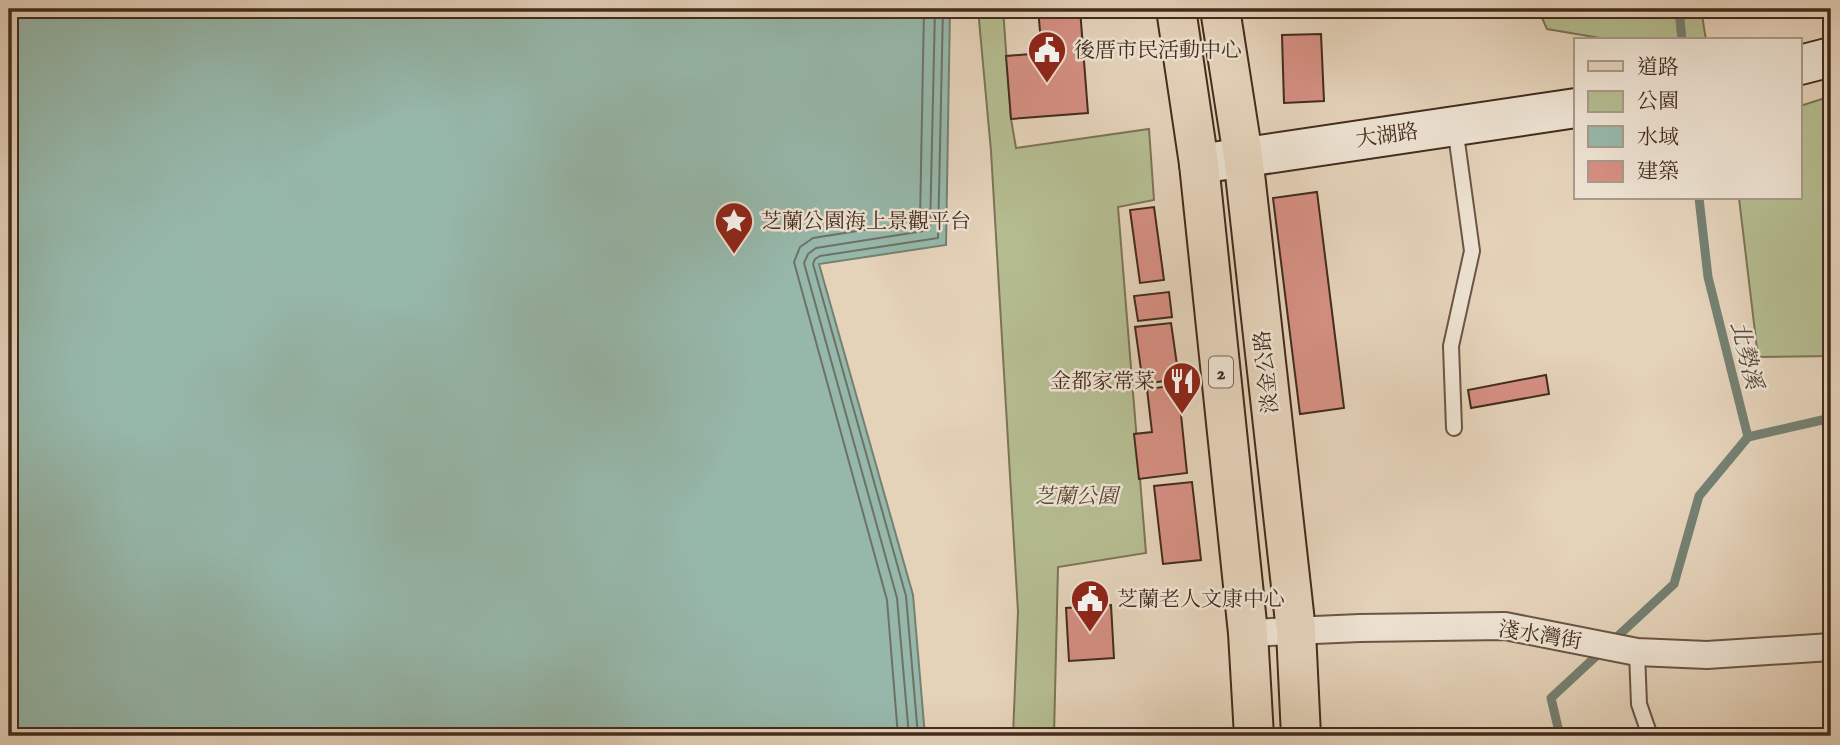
<svg xmlns="http://www.w3.org/2000/svg" width="1840" height="745" font-family="'IM FELL English','Noto Serif TC',serif">
<rect width="100%" height="100%" fill="#e4d2b9"/>
<filter id="stains"><feTurbulence type="fractalNoise" baseFrequency=".00286" numOctaves="4"/><feColorMatrix values="0 0 0 0 .2 0 0 0 0 .09 0 0 0 0 .02 0 0 0 .5 -.17"/></filter>
<radialGradient id="worn" r=".72"><stop offset=".6" stop-color="#630" stop-opacity="0"/><stop offset="1" stop-color="#630" stop-opacity=".3"/></radialGradient>
<path fill="#b4bc90" stroke="#7c7456" stroke-width="2" d="M978,9H1003L1011,119L1016,148L1149,129L1154,200L1118,207L1146,553L1058,567L1054,736H1013L1018,612L991,151Z
M1538,9H1701L1706,40H1612L1547,29Z
M1831,96V356L1758,357L1739,198H1800V106Z"/>
<path fill="#96b8ab" stroke="#758072" stroke-width="2" d="M9,9H950L946,245L819,264L913,595L925,736H9Z"/>
<g fill="none" stroke-linecap="round" stroke-linejoin="round">
<path stroke="#6d7264" stroke-width="2" d="M898,736L887,600L794,262L800,247L813,238L920,221L924,9
M909,736L897,598L804,263L808,254L816,248L930,230L935,9
M918,736L906,596L813,264L815,259L820,256L938,238L943,9"/>
<path stroke="#758072" stroke-width="9" d="M1679,9L1682,40
M1699,198L1708,277L1748,437L1831,418
M1560,736L1551,698L1674,584L1699,496L1748,437"/>
</g>
<path fill="#d58f82" stroke="#442b1d" stroke-width="2" d="M1038,9H1080L1088,113L1011,119L1006,56L1042,53Z
M1321,34L1324,101L1284,103L1282,35Z
M1317,192L1344,408L1300,414L1273,198Z
M1154,207L1164,280L1140,283L1130,210Z
M1169,292L1172,317L1138,321L1134,296Z
M1171,323L1179,379L1143,384L1135,327Z
M1546,375L1549,394L1471,408L1468,390Z
M1178,385L1187,473L1139,479L1134,434L1152,432L1147,389Z
M1192,482L1201,560L1163,564L1154,486Z
M1111,605L1114,658L1069,661L1066,608Z"/>
<g fill="none" stroke-linecap="round" stroke-linejoin="round">
<g stroke="#6c5544" stroke-width="18">
<path id="lane" d="M1454,428L1451,346L1472,251L1455,127
M1637,652L1639,704L1650,736"/>
</g>
<g stroke="#6c5544" stroke-width="30">
<path id="street" d="M1248,633L1360,628L1505,626L1637,652L1707,655L1831,647"/>
</g>
<g stroke="#442b1d" stroke-width="42">
<path id="secondary" d="M1800,65L1831,57
M1199,164L1576,108"/>
</g>
<g stroke="#442b1d" stroke-width="42">
<path id="primary" d="M1176,9L1199,164L1248,633L1254,736
M1220,9L1243,156L1296,631L1301,736"/>
</g>
<use href="#lane" stroke="#ede2d2" stroke-width="14"/>
<use href="#street" stroke="#ede2d2" stroke-width="26"/>
<use href="#secondary" stroke="#ede2d2" stroke-width="38"/>
<use href="#primary" stroke="#e4d2b9" stroke-width="38"/>
</g>
<defs>
<g id="civic-pin" transform="scale(2.0125)"><path d="M0 17L-7.5 6A9.5 9.5 0 1 1 7.5 6Z" fill="#8f2418" stroke="#ede2d2"/><path d="M-.6-6.5H3V-4.5H.6V-3L4-1V1h2V6H-6V1h2V-1L-.6-3ZM-1.2 2.5V6h2.4V2.5Z" fill="#fff"/></g>
<g id="sight-pin" transform="scale(2.0125)"><path d="M0 17L-7.5 6A9.5 9.5 0 1 1 7.5 6Z" fill="#8f2418" stroke="#ede2d2"/><path d="M0-6L1.8-2.2L6-1.7L2.9 1.2L3.7 5.4L0 3.3L-3.7 5.4L-2.9 1.2L-6-1.7L-1.8-2.2Z" fill="#fff"/></g>
<g id="restaurant-pin" transform="scale(2.0125)"><path d="M0 17L-7.5 6A9.5 9.5 0 1 1 7.5 6Z" fill="#8f2418" stroke="#ede2d2"/><path d="M-5-6h1v4h1v-4h1v4h1v-4h1v5L-1.5 .5V6h-2V.5L-5-1ZM5-6V6H3V1.5H1.5Q1.5-4 5-6Z" fill="#fff"/></g>
</defs>
<g fill-rule="evenodd">
<use href="#civic-pin" x="1047" y="50"/>
<use href="#sight-pin" x="734" y="221"/>
<use href="#restaurant-pin" x="1182" y="381"/>
<use href="#civic-pin" x="1090" y="599"/>
</g>
<g text-anchor="middle" stroke-width="5" stroke-linejoin="round" paint-order="stroke">
<rect fill="#ede2d2" stroke="#776253" stroke-width="2" x="1209" y="356.5" width="24" height="31" rx="5"/>
<g font-size="19" font-weight="bold" fill="#442b1d">
<text x="1221" y="379">2</text>
</g>
<g font-size="21" fill="#442b1d" stroke="#ede2d2" text-anchor="start">
<text x="1074" y="57">後厝市民活動中心</text>
<text x="761" y="228">芝蘭公園海上景觀平台</text>
<text x="1155" y="388" text-anchor="end">金都家常菜</text>
<text x="1117" y="606">芝蘭老人文康中心</text>
</g>
<g font-size="21" fill="#442b1d" stroke="#ede2d2">
<text transform="translate(1387 135) rotate(-8)" y="7">大湖路</text>
<text transform="translate(1266 372) rotate(-96)" y="7">淡金公路</text>
<text transform="translate(1540 635) rotate(9)" y="7">淺水灣街</text>
</g>
<g font-size="21" font-style="italic" fill="#5a4834" stroke="#ede2d2">
<text x="1076" y="503">芝蘭公園</text>
</g>
<g font-size="23" font-style="italic" fill="#544739" stroke="#ede2d2">
<text transform="translate(1747 355) rotate(76)" y="8">北勢溪</text>
</g>
</g>
<rect width="1840" height="745" fill="none" stroke="#e4d2b9" stroke-width="35"/>
<rect x="10" y="10" width="1819" height="724" fill="none" stroke="#442b1d" stroke-width="3.5"/>
<rect x="18" y="18" width="1805" height="710" fill="none" stroke="#442b1d" stroke-width="2"/>
<rect x="1574" y="38" width="228" height="161" fill="#ede2d2" stroke="#a9998a" stroke-width="2"/>
<rect x="1588" y="61" width="35" height="10" fill="#e4d2b9" stroke="#a9998a" stroke-width="2"/>
<text x="1637" y="74" font-size="21" fill="#442b1d">道路</text>
<rect x="1588" y="91" width="35" height="21" fill="#b4bc90" stroke="#a9998a" stroke-width="2"/>
<text x="1637" y="108" font-size="21" fill="#442b1d">公園</text>
<rect x="1588" y="126" width="35" height="21" fill="#96b8ab" stroke="#a9998a" stroke-width="2"/>
<text x="1637" y="144" font-size="21" fill="#442b1d">水域</text>
<rect x="1588" y="161" width="35" height="21" fill="#d58f82" stroke="#a9998a" stroke-width="2"/>
<text x="1637" y="178" font-size="21" fill="#442b1d">建築</text>
<rect width="100%" height="100%" filter="url(#stains)"/>
<rect width="100%" height="100%" fill="url(#worn)"/>
</svg>
